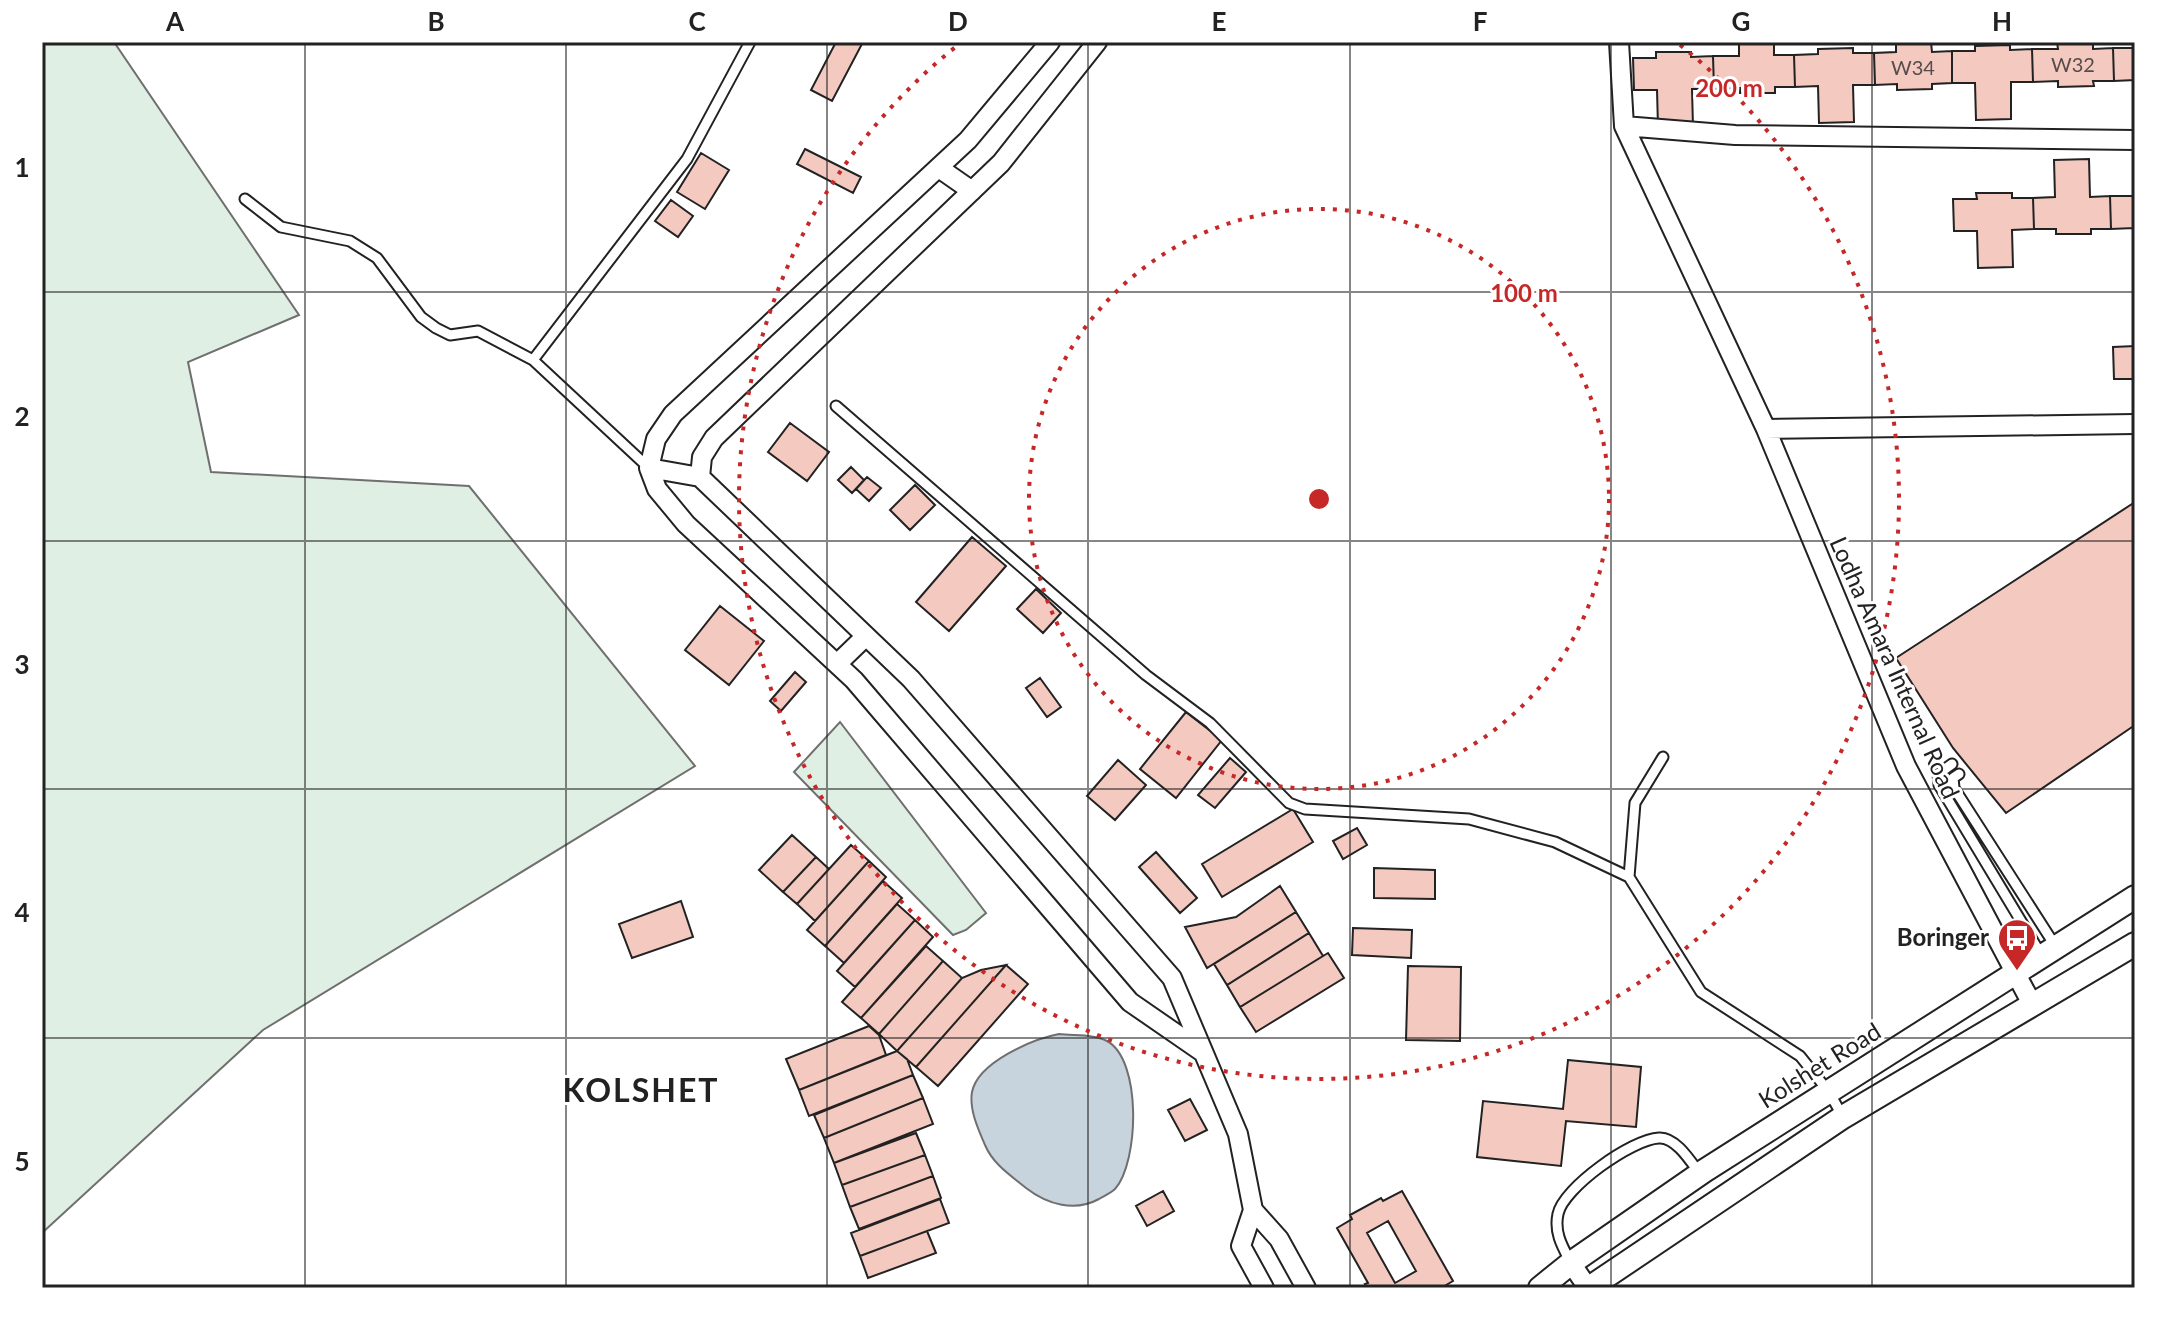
<svg xmlns="http://www.w3.org/2000/svg" width="2177" height="1330" font-family="Lato,sans-serif">
<rect width="100%" height="100%" fill="#fff"/>
<path fill="#e0efe3" stroke="#6f6f6f" stroke-width="2" d="M42,42H114L299,315L188,362L211,472L469,486L695,766L263,1030L42,1233Z
M840,722L986,913L966,930L953,935L794,772Z"/>
<path fill="#c7d3dd" stroke="#6f6f6f" stroke-width="2" d="M1059,1034C1074,1036 1094,1034 1107,1041C1142,1060 1139,1162 1115,1189C1111,1193 1104,1196 1099,1199C1075,1212 1048,1205 1026,1188C1010,1175 993,1164 985,1145C978,1129 969,1109 972,1092C978,1062 1033,1039 1059,1034Z"/>
<path fill="#f3c9c0" stroke="#222" stroke-width="2" fill-rule="evenodd" d="M836,42H863L832,101L811,90Z
M1739,42H1774V55H1794L1795,87H1775V93H1740V88L1714,89L1713,56H1739Z
M1896,42H1931L1932,52L1952,51V83L1932,84V89L1897,90V84L1875,85L1874,53L1896,52Z
M2057,42H2093V49L2113,48L2114,81H2093L2094,86L2058,87V81L2033,82L2032,49H2058Z
M2010,45V50L2032,49L2033,82H2011V119L1976,120L1975,83H1952V51H1975V46Z
M1853,48V53H1874L1875,85H1853L1854,122L1819,123L1818,86L1795,87L1794,55L1818,54V49Z
M2113,48H2135V80L2114,81Z
M1656,52H1691V57L1713,56L1714,89H1692L1693,126L1658,127L1657,90H1634L1633,58H1656Z
M805,149L861,177L853,193L797,164Z
M701,153L729,170L705,209L677,192Z
M2089,159L2090,197L2110,196L2111,229H2091V234H2056V229H2034L2033,198L2055,197L2054,160Z
M2133,191H2135V266L2134,228L2111,229L2110,196H2133Z
M1976,193H2012V198H2033L2034,229L2012,230L2013,267L1978,268L1977,231H1954L1953,199H1977Z
M671,200L693,216L678,237L655,221Z
M2135,346V379H2114L2113,347Z
M790,423L829,452L807,481L768,452Z
M851,467L864,480L852,493L838,480Z
M867,477L881,488L869,501L856,489Z
M915,485L935,505L910,530L890,510Z
M2135,502V725L2006,813L1953,748L1896,658Z
M972,537L1006,566L949,631L916,602Z
M1036,589L1061,613L1043,633L1017,609Z
M720,606L764,641L729,685L685,650Z
M795,672L806,682L781,711L770,701Z
M1040,678L1061,707L1047,717L1026,688Z
M1186,712L1222,740L1176,798L1140,769Z
M1230,758L1246,772L1215,808L1198,795Z
M1118,760L1146,785L1115,820L1087,796Z
M1293,809L1313,842L1222,897L1202,864Z
M1357,828L1367,845L1343,859L1333,841Z
M792,835L816,857L783,892L759,870Z
M851,845L869,861L815,921L797,904Z
M1156,852L1197,898L1180,913L1139,867Z
M816,857L829,869L797,904L783,892Z
M869,861L886,877L825,946L807,930Z
M1374,868L1435,870V899L1374,898Z
M883,881L902,898L844,963L825,946Z
M1280,886L1296,912L1207,968L1185,927L1236,917Z
M681,901L693,937L632,958L619,924Z
M897,904L915,920L855,987L837,971Z
M1296,912L1309,933L1227,985L1214,964Z
M915,920L933,937L861,1018L842,1002Z
M1353,928L1412,930L1411,958L1352,955Z
M1309,933L1323,956L1240,1007L1227,985Z
M926,946L943,961L879,1034L861,1018Z
M1328,953L1344,978L1256,1032L1240,1007Z
M943,961L962,978L897,1051L879,1034Z
M1006,965L1028,984L938,1086L916,1067Z
M1006,965L916,1067L897,1051L962,978L981,970Z
M1408,966L1461,967L1460,1041L1406,1040Z
M869,1026L879,1035L886,1055L799,1090L786,1059Z
M897,1051L907,1059L913,1075L809,1116L799,1090Z
M1568,1060L1641,1067L1636,1127L1566,1121L1561,1166L1477,1157L1483,1101L1563,1109Z
M913,1075L923,1098L824,1138L814,1115Z
M923,1098L933,1124L834,1163L824,1138Z
M1190,1099L1207,1130L1185,1141L1168,1110Z
M916,1133L925,1155L842,1185L834,1163Z
M925,1155L933,1176L850,1207L842,1185Z
M933,1176L941,1198L859,1229L850,1207Z
M1163,1191L1174,1211L1147,1226L1136,1206Z
M1402,1191L1453,1281L1441,1288H1368L1365,1284L1368,1283L1337,1228L1352,1219L1350,1215L1381,1198L1383,1201ZM1388,1221L1416,1271L1395,1283L1367,1233Z
M940,1199L949,1223L860,1256L851,1233Z
M927,1231L936,1253L868,1278L860,1256Z"/>
<g fill="none" stroke-linecap="round" stroke-linejoin="round">
<g stroke="#222" stroke-width="13">
<path id="service" d="M245,199L281,227L350,241L377,258L421,317L436,328L450,335L478,331L533,360L687,159L750,42
M533,360L649,468
M836,406L1146,675L1210,723L1289,803L1305,809L1469,819L1555,842L1629,877
M1663,757L1635,803L1629,877L1701,992L1800,1056L1829,1092L1843,1117
M1952,764L1938,774L1939,785L2042,956
M1959,774L1953,778L1954,788L2056,947
M1570,1261C1562,1246 1554,1232 1558,1214C1563,1188 1632,1139 1659,1138C1676,1137 1691,1162 1700,1174"/>
</g>
<g stroke="#222" stroke-width="22">
<path id="minor" d="M1050,42L968,140L673,414L656,439L649,468L657,489L686,524L854,680L1130,1002L1201,1051
M1097,42L1001,163L714,438L702,457L700,477L911,679L1172,978L1238,1134L1253,1210L1241,1246L1264,1288
M1619,42L1624,126L1766,429L1906,766L2033,1006
M1624,126L1735,135L2135,140
M939,168L972,191
M1766,429L2135,424
M649,468L700,477
M837,664L866,636
M1253,1210L1279,1239L1306,1288
M1571,1263L1588,1288"/>
</g>
<g stroke="#222" stroke-width="26">
<path id="tertiary" d="M1540,1288L1571,1263L1704,1171L2135,897
M1589,1288L1843,1117L2135,944"/>
</g>
<use href="#service" stroke="#fff" stroke-width="9"/>
<use href="#minor" stroke="#fff" stroke-width="18"/>
<use href="#tertiary" stroke="#fff" stroke-width="22"/>
</g>
<path fill="none" stroke="#222" stroke-width="2" stroke-opacity="0.55" d="M305,42V1288M566,42V1288M827,42V1288M1088,42V1288M1350,42V1288M1611,42V1288M1872,42V1288M42,292H2135M42,541H2135M42,789H2135M42,1038H2135"/>
<g fill="none" stroke="#c62828" stroke-width="4" stroke-dasharray="4 8">
<circle cx="1319" cy="499" r="290"/>
<path d="M1680 45A580 580 0 1 1 958 45"/>
</g>
<defs>
<g id="bus-pin" transform="scale(2)"><path d="M0 17L-7.5 6A9.5 9.5 0 1 1 7.5 6Z" fill="#c62828" stroke="#fff"/><path d="M-5-6H5V4H4V6H2V4H-2V6H-4V4H-5ZM-3.5-4V0h7V-4ZM-3.5 1.2v1.5H-2V1.2ZM2 1.2v1.5H3.5V1.2Z" fill="#fff"/></g>
</defs>
<g fill-rule="evenodd">
<use href="#bus-pin" x="2017" y="938"/>
</g>
<g text-anchor="middle" stroke-width="6" stroke-linejoin="round" paint-order="stroke">
<g font-size="20" fill="#564c4a">
<text x="2073" y="72">W32</text>
<text x="1913" y="75">W34</text>
</g>
<g font-size="24" fill="#222" stroke="#fff">
<text transform="translate(1894 668) rotate(66)" y="8">Lodha Amara Internal Road</text>
<text transform="translate(1820 1066) rotate(-32)" y="8">Kolshet Road</text>
</g>
<g font-size="24" font-weight="bold" fill="#222" stroke="#fff" text-anchor="end">
<text x="1989" y="946">Boringer</text>
</g>
<g font-size="32" font-weight="bold" letter-spacing="2" fill="#222" stroke="#fff">
<text x="641" y="1102">KOLSHET</text>
</g>
</g>
<circle cx="1319" cy="499" r="12" fill="#c62828" stroke="#fff" stroke-width="4"/>
<g font-size="24" text-anchor="middle" font-weight="bold" fill="#c62828" stroke="#fff" stroke-width="6" stroke-linejoin="round" paint-order="stroke">
<text x="1729" y="97">200 m</text>
<text x="1524" y="302">100 m</text>
</g>
<rect width="2177" height="1330" fill="none" stroke="#ffffff" stroke-width="88"/>
<rect x="44" y="44" width="2089" height="1242" fill="none" stroke="#222" stroke-width="3"/>
<g font-size="26" text-anchor="middle" font-weight="bold" fill="#222">
<text x="175" y="31">A</text>
<text x="436" y="31">B</text>
<text x="697" y="31">C</text>
<text x="958" y="31">D</text>
<text x="1219" y="31">E</text>
<text x="1480" y="31">F</text>
<text x="1741" y="31">G</text>
<text x="2002" y="31">H</text>
<text x="22" y="177">1</text>
<text x="22" y="426">2</text>
<text x="22" y="674">3</text>
<text x="22" y="922">4</text>
<text x="22" y="1171">5</text>
</g>
</svg>
